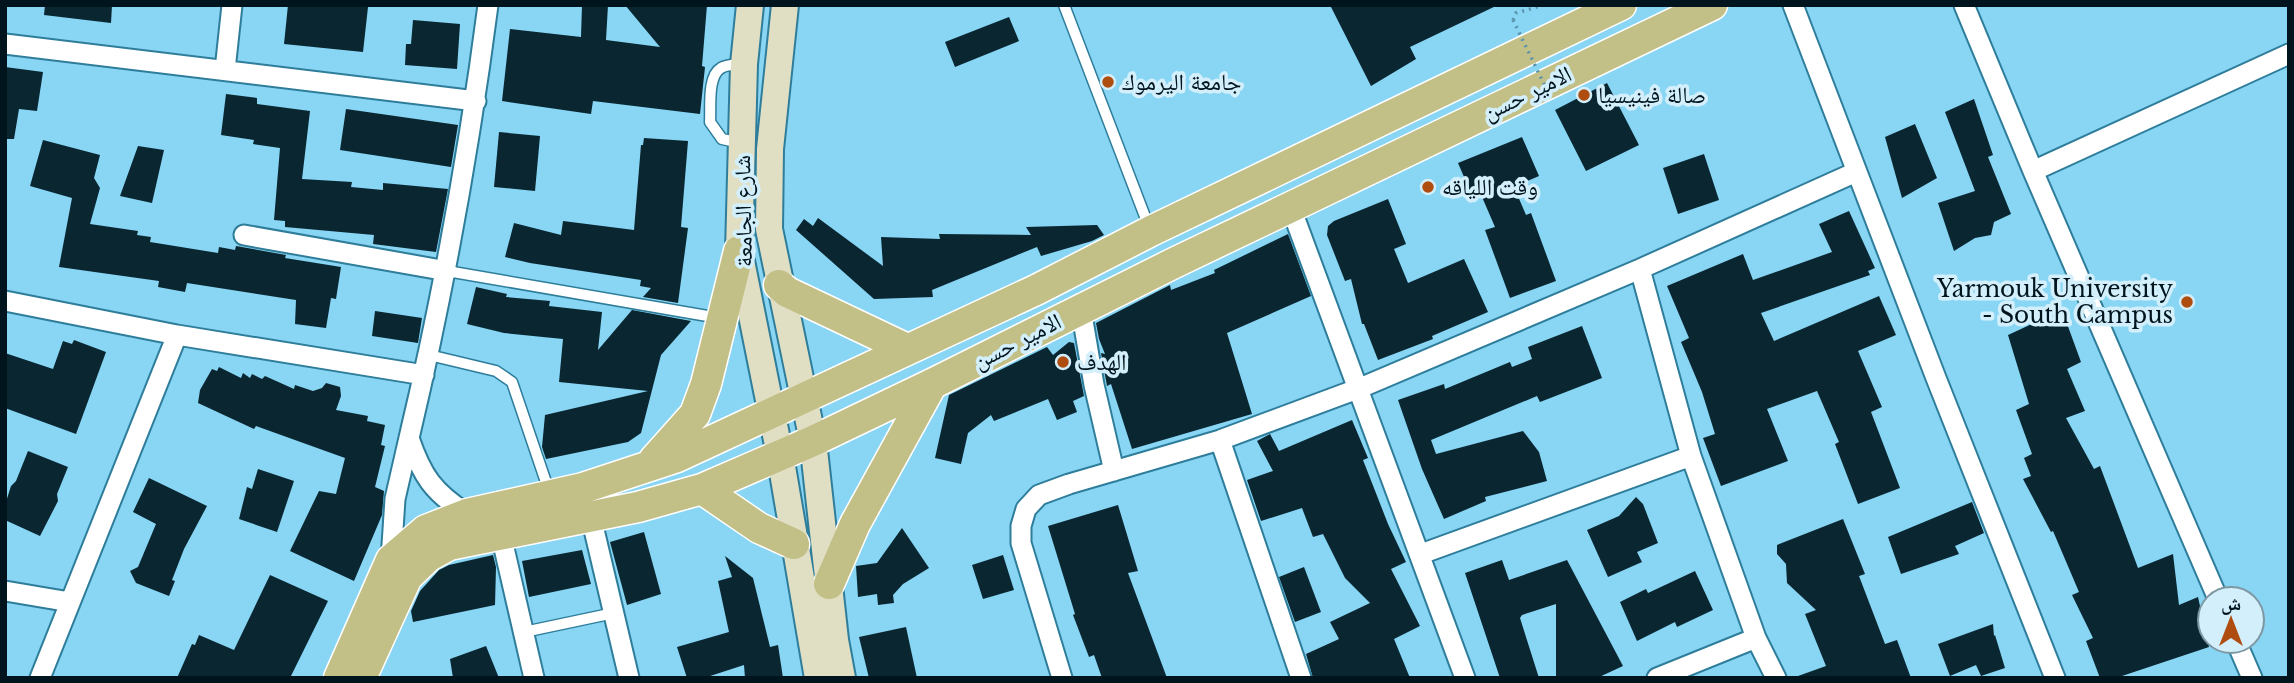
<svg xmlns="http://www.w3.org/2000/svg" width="2294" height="683" font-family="'Libre Baskerville','Noto Naskh Arabic',serif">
<rect width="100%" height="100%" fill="#88d5f4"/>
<path fill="#092631" d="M45,5H112L111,23L44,15Z
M288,5L368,7L363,52L284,44Z
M582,5H608L606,40L660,47L625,5H707L702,66L705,67L700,114L593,101L591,114L502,101L510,29L581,37Z
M1330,5H1498L1410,47L1416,59L1371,86Z
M1009,17L1019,41L955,67L945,42Z
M413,20L460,24L457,69L405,65L406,44H411Z
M5,67L43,72L37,111L19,109L14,139H5Z
M1607,83L1639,145L1586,171L1555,110Z
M226,94L257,98V104L310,111L302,179L352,182L351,187L383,190V183L448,189L436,252L373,244L374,235L285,227V221L274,220L280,148L253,144L254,140L221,135Z
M1974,99L1993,155L1988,157L2011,214L1994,222L1991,235L1975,238L1954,251L1938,203L1975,191L1945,112Z
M346,109L458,125L451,167L340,150Z
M1915,124L1937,178L1902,198L1885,137Z
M499,132L540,136L535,191L494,187Z
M1522,137L1539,176L1514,187L1526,215L1531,213L1556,281L1510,298L1485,230L1495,227L1482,197L1474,200L1458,163Z
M644,138L688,141L681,227L688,228L678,303L643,297L651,288L640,286L641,280L530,263L505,257L514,223L561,235L563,221L634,230L641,145H643Z
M43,140L100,155L94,178L100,188L90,224L138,231L137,235L151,237L150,242L218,253L219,247L235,250L236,246L286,255L285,258L341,267L336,299L331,298L326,328L295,324L296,300L187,283L185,292L158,287L159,281L59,267L72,198L30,186Z
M138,146L164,150L152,203L120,196Z
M1704,154L1719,200L1678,214L1663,168Z
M1388,199L1406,244L1394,249L1408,283L1464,259L1488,312L1432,336L1433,339L1378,360L1364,324H1362L1351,279L1345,281L1327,235L1328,226L1334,221Z
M1849,211L1875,268L1868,271L1870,275L1761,313L1774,341L1879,296L1896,335L1858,351L1882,407L1871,412L1900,488L1858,504L1835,444L1839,442L1817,391L1767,409L1788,461L1721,486L1703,438L1715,434L1702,392L1681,342L1689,338L1667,286L1743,254L1753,280L1832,252L1819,224Z
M818,218L883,266L881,237L940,239L939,234L1031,235L1026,227L1097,225L1104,235L1092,241L1041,256L1037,247L932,290L933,297L874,299L796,230L804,219L813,226Z
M1288,234L1311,296L1227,333L1252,414L1132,449L1111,384L1107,386L1101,353L1105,354L1099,339L1096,323L1170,285L1171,290L1215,273L1214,270Z
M476,287L507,294L506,297L550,301L549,306L602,312L598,350L632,310L691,321L661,355L641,433L628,442L546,459L542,447L545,415L648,391L559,382L563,339L504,333L467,324Z
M2062,310L2081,362L2067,369L2085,411L2066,418L2094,469L2100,466L2138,568L2173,554L2179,605L2198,597L2209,647L2116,678H2100L2086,641L2093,638L2072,595L2079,592L2053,531L2051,532L2023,479L2031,476L2024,458L2032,454L2016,410L2029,404L2008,335Z
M375,311L422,318L418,343L372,336Z
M1582,326L1602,378L1540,402L1537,396L1431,440L1436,454L1523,431L1539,452L1547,481L1485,497L1486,501L1444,519L1422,469L1398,400L1444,384L1445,389L1510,362L1512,367L1532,359L1528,347Z
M74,340L106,352L76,434L5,408V353L53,369L63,341L72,344Z
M1069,342L1074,343L1084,396L1073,401L1077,412L1057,420L1048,399L994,421L991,415L968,433L961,464L935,458L949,395L1047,347L1053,355Z
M219,367L241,378L243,373L250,378L252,374L262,379L265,376L294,389L295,385L313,391L322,388L326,383L340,387L341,396L336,410L368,416L367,421L385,425L381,445L385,446L375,487L384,491L382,515L354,581L290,551L319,491L336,494L345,458L256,426L254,429L198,403L200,390L212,369L217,371Z
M1352,420L1368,458L1363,460L1388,524L1406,562L1391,569L1420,626L1394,639L1410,678H1313L1306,654L1339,639L1330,622L1370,603L1345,578L1323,534L1313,537L1302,508L1261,521L1247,480L1273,471L1257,441L1270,434L1279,451Z
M28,451L68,467L57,494L58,501L40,536L5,520V505L11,486L16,481Z
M258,469L294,481L277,532L239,519L247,487L252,489Z
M149,478L207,506L184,549L172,580L175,581L169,596L136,583L130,571L138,567L156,524L133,512Z
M1636,497L1643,504L1658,543L1637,552L1642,562L1608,577L1587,530L1619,516Z
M1972,502L1984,533L1955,546L1959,554L1901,574L1888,537Z
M1118,505L1138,571L1128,573L1167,678H1102L1094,655L1089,657L1073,615L1075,614L1048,526Z
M1843,519L1865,574L1859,576L1885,644L1897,640L1911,678H1798V676L1826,666L1805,614L1816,610L1787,583L1786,564L1777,554V545Z
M902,528L929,568L903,584L893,595L894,603L878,605L877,594L858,597L856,566L877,563Z
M644,532L661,594L627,605L610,542Z
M582,550L591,584L529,597L522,561Z
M493,555L496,567L495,605L413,622L411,611L420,591L439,570L449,565Z
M1003,555L1014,590L983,599L972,565Z
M725,556L753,578L770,647L778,645L783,678H745L744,665L704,678H687L677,647L729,632L718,581L732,577Z
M1502,560L1509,580L1567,560L1623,666L1597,678H1556V604L1522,615L1520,618L1539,678H1500L1465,573Z
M1304,567L1321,612L1295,622L1279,577Z
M1695,571L1713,610L1677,627L1675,622L1637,641L1620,602L1646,589L1648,593Z
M270,575L328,601L290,678H177L192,644L195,645L199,635L234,650Z
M1993,624L1994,636L1995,635L2005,668L1981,676L1976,665L1950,676L1938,644Z
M906,627L917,678H869L859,637Z
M486,646L499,678H453L450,659Z"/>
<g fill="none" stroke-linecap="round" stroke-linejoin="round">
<g stroke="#2e7d9a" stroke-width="13">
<path id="lane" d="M1064,5L1149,227
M741,143L722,139L710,122C711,108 707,76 721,68C727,64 737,65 743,64
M447,271L719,318
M429,355L496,371L512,382L549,491
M524,632L614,613"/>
</g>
<g stroke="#2e7d9a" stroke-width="23">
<path id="street" d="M1793,5L1936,378L2055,678
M1964,5L2033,171L2218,599
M5,44L476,101
M225,70L232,5
M2033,171L2289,54
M1291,208L1465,678
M244,235L447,271
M1640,269L1691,456
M5,301L177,335L424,375
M1081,309L1094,385L1114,471
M409,438C443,295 469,151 488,5
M1220,440L1301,678
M591,517L629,678
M501,535L534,678
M1421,554L1691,456L1756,638L1776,678
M391,560L395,499L409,438C422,476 433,492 467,514
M5,591L70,602
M2236,641L2252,678
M40,678L177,335
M1062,678L1021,543V526L1026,509L1039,495L1069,484L1220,440L1360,388L1640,269L1856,172
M1657,678L1756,638"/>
</g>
<g stroke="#2e7d9a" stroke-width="30">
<path id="secondary" d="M750,5L744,64L739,251L780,455L818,678
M785,5L770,149L769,229L813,441L835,640L842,678"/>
</g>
<g stroke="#fff" stroke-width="33">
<path id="primary" d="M779,285L787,292L907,349
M654,460L695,414L706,384L739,251
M702,489L759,528L794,544
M829,584L855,524L932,384
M339,678L391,560L426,530L467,514L583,488L677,457L1036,290L1151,231L1621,5
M361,678L407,577L429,556L449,545L638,507L702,489L813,441L932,384L1172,264L1712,5"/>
</g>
<path stroke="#5a93ab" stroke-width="3.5" stroke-dasharray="2 5" stroke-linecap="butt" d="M1551,5H1552
M1513,20L1516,13L1544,5"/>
<use href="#lane" stroke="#fff" stroke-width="10"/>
<use href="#street" stroke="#fff" stroke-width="19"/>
<use href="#secondary" stroke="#e1dfc3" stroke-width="26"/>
<use href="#primary" stroke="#c2bf87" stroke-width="30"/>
<path stroke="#5a93ab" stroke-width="3.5" stroke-dasharray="2 5" stroke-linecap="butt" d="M1513,20L1545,86"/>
</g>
<g fill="#af4d11" stroke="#d2effb" stroke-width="2.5">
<circle cx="1108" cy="82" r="7"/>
<circle cx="1584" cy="95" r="7"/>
<circle cx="1428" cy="187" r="7"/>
<circle cx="2187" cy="302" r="7"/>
<circle cx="1063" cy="362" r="7"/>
</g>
<g text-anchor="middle" stroke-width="7" stroke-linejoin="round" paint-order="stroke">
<g font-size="23" fill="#00141d" stroke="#d2effb" text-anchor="start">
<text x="1122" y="90">جامعة اليرموك</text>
<text x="1598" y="103">صالة فينيسيا</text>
<text x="1442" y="195">وقت اللياقه</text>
<text x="2173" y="297" text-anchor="end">Yarmouk University<tspan x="2173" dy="26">- South Campus</tspan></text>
<text x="1077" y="370">الهدف</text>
</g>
<g font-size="23" fill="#00141d" stroke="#d2effb">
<text transform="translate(1527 93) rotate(-26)" y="8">الامير حسن</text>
<text transform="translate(743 211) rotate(-91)" y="8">شارع الجامعة</text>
<text transform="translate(1017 341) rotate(-27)" y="8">الامير حسن</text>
</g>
</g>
<rect width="2294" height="683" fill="none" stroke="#00141d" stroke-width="14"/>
<g transform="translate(2231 620)"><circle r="33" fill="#d2effb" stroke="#7e97a2" stroke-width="2"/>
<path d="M0-5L12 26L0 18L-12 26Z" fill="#af4d11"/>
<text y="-10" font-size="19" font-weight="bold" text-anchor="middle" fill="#00141d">ش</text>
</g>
</svg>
